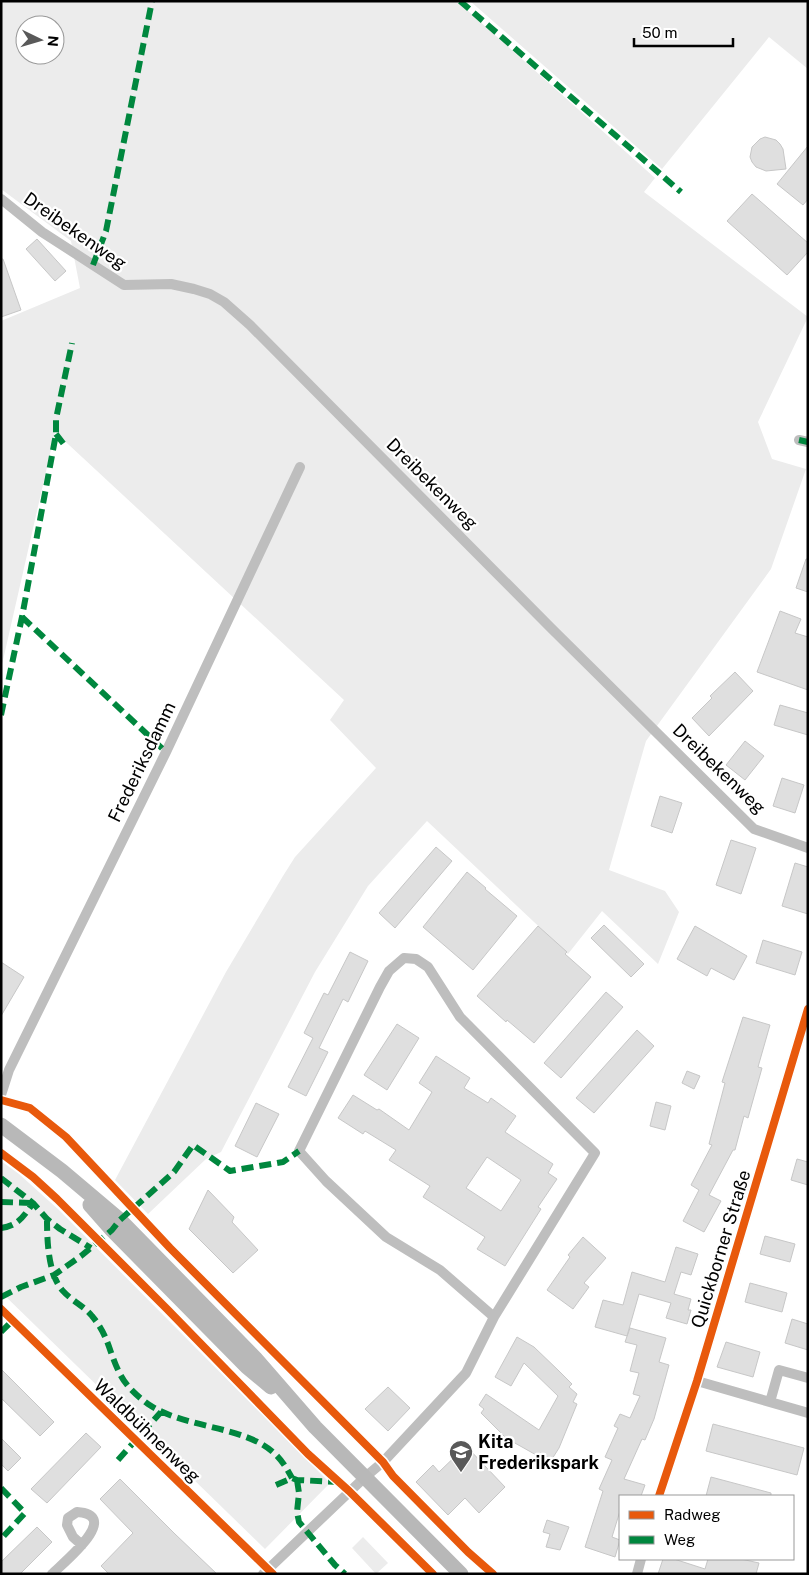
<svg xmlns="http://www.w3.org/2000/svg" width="809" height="1575" font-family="'Public Sans',sans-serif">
<rect width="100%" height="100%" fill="#fff"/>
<path fill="#ececec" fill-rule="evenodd" d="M1,1H457L655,178L644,192L808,317L758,422L772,459L806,469L771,569L646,741L609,870L665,891L679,912L658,964L602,911L568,954L427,821L368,886L315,972L221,1152L206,1159L148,1214L115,1180L226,972L283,876L295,857L376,768L330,720L344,700L55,432L1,669V321L80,288L71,241L1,189ZM25,25H55V55H25Z
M470,1H808V69L769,37L662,169Z
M1,1161L19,1174L59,1210L330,1483L265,1549L1,1292Z
M363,1537L388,1563L376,1574L352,1548Z"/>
<path fill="#dfdfdf" stroke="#c7c7c7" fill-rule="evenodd" d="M765,137L776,140L780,144L783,149L786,169L766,171L756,167L752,162L750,157L752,147L760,139Z
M808,146V199L803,205L777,184Z
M752,194L808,243V252L787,275L727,221Z
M37,239L66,271L55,281L26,249Z
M1,259H3L21,310L1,317Z
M806,559H808V592L796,588Z
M780,611L801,619L795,633L808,637V690L757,672Z
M735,672L753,691L709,736L692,718L712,698L710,696Z
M780,705L808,713V735L774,725Z
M745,741L764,756L745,780L726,765Z
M782,778L804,785L795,813L773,806Z
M660,796L682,803L672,833L651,826Z
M731,840L756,848L741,894L716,885Z
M436,847L452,861L395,928L379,913Z
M795,863L808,867V914L782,906Z
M467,872L486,888L485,889L517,916L473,970L423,927Z
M604,925L644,964L631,977L591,938Z
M538,926L567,952L565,954L591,977L534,1043L507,1020L506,1022L477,996Z
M695,926L747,956L734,980L711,968L707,976L677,959Z
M763,940L802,952L795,975L756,963Z
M350,952L368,961L348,1002L343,999L319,1048L328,1052L306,1096L288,1087L313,1038L304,1033L324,993L328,995Z
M1,962L24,977L1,1016Z
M606,992L623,1007L561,1078L544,1063Z
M743,1017L770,1025L758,1067L762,1068L748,1118L744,1116L735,1150H733L709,1195L721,1201L704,1232L683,1221L699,1190L691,1185L712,1145L709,1144L725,1083L722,1082Z
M397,1024L419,1038L387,1090L364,1075Z
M637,1030L654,1046L594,1113L576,1098Z
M436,1056L470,1078L464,1088L488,1103L491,1098L516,1116L505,1132L553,1164L548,1173L557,1179L538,1207L541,1209L505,1266L477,1249L485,1237L423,1197L430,1186L389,1160L396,1150L365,1131L363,1134L338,1118L353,1095L377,1110L379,1109L409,1130L432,1092L419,1083ZM487,1157L521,1180L501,1211L466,1188Z
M687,1071L700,1076L694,1089L682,1083Z
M656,1102L671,1106L665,1130L650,1126Z
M256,1103L279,1114L257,1157L235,1146Z
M797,1159L808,1162V1185L791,1180Z
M208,1190L234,1217L232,1222L258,1250L233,1273L189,1229Z
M765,1236L795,1244L790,1262L760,1254Z
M583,1237L606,1258L584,1283L589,1287L573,1309L547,1290L570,1257L568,1255Z
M676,1247L698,1254L691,1275L681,1272L674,1294L691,1299L688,1310H691L687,1324L666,1318L671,1303L639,1294L627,1336L595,1327L603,1300L623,1305L632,1272L665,1282Z
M750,1283L787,1293L782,1312L745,1302Z
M792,1319L808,1324V1350L785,1343Z
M630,1328L666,1338L659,1362L669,1365L654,1419L645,1440L642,1439L624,1479L645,1485L641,1496H620V1511L612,1537L620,1540L615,1557L585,1547L603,1491L599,1489L612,1460L605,1457L618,1428L614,1426L620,1414L630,1418L640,1396L633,1394L639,1373L630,1371L637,1345L625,1342Z
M517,1337L534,1347L559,1371L572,1384L569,1387L577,1394L573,1402L577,1404L559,1448L552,1459L540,1453L538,1456L506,1438L481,1413L484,1409L479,1405L486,1394L539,1430L558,1396L524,1363L511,1386L495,1377Z
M726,1342L760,1352L753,1377L717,1367Z
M1,1369L54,1422L40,1436L1,1398Z
M388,1387L410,1408L388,1431L365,1409Z
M713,1424L804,1448L797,1475L706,1451Z
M86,1433L101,1447L47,1503L31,1489Z
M1,1438L21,1458L8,1471L1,1464Z
M466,1446L505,1487L479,1513L465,1498L448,1515L416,1482L433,1465L439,1472Z
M711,1477L771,1493V1496H706Z
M120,1479L175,1534L217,1574H109L101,1566L133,1533L100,1499Z
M547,1520L569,1527L560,1550L546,1547L550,1534L543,1532Z
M37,1527L52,1542L20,1574H1V1562Z
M663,1559H674L705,1569L708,1559H741L759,1563L756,1574H658Z"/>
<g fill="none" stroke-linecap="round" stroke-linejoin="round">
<path stroke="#bebebe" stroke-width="10" d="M1,199L42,232L124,285L171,284L194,289L210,294L224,302L250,325L551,628L754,829L808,848
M799,440L808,442
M1,1095L9,1070L166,752L300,467
M697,1381L808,1413
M770,1402L779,1370L808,1378
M659,1496L697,1381L808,1009
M52,1574C63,1563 123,1515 77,1512L68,1518L67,1525L73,1537L82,1545
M263,1574L364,1478L383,1462L466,1373L494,1317L595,1153L460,1017L428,967L416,959L404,958L389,971L380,987L299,1151L326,1181L386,1237L440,1270L494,1317
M637,1574L641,1559"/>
<path stroke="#b8b8b8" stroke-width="15" d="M1,1125L62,1171L120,1220L255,1358L315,1427L461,1574
M90,1205L112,1230L247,1367L271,1387"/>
<path stroke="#00873e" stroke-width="6" stroke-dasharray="12 6" stroke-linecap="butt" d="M460,1L681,192
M93,265L106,231L152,1
M56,434L66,447
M799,440L808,442
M22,617L166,752
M1,715L22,617L56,434V419L72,343
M1,1178L33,1203L47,1219L60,1229L91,1248
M1,1202L33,1203
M47,1219C47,1240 48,1275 63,1291C72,1301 84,1306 92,1316C109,1336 109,1353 120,1374C126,1386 137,1396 148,1404C185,1429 243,1425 274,1453C282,1460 287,1469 292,1478
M1,1228C18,1226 24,1216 33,1203
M1,1297L21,1287L54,1275L81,1256L112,1230L120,1220L174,1172L193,1145L230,1171L283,1162L299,1151
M1,1332L13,1320
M118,1460L161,1412
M297,1480L299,1493L297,1512L299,1522L335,1565L345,1574
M276,1485L292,1478L297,1480L339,1482
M1,1488L25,1513L1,1539"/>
<g stroke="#fff" stroke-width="11">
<path id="cycleway" d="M1,1100L30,1108L66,1137L170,1248L383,1462L393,1476L468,1552L493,1574
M1,1153L33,1177L57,1199L167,1309L308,1454L349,1491L433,1574
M1,1309L273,1574
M659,1496L697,1381L808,1009"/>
</g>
<use href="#cycleway" stroke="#e8590c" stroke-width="8"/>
</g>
<defs>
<g id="school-pin" transform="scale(1.25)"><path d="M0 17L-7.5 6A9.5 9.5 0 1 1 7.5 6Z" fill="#595959" stroke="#fff"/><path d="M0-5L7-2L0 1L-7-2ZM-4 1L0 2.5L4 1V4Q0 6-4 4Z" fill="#fff"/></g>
</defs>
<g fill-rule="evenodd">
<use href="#school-pin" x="461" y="1452"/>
</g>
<g text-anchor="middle" stroke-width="4.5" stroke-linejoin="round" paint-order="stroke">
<g font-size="18" fill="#000" stroke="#fff">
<text transform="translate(75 231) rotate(35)" y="6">Dreibekenweg</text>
<text transform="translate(432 484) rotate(45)" y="6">Dreibekenweg</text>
<text transform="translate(142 762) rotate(-64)" y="6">Frederiksdamm</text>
<text transform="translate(719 769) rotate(44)" y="6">Dreibekenweg</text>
<text transform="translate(721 1249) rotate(-73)" y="6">Quickborner Straße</text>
<text transform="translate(147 1431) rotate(44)" y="6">Waldbühnenweg</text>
</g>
<g font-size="18" font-weight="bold" fill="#000" stroke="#fff" text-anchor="start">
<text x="478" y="1448">Kita<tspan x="478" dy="21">Frederikspark</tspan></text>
</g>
</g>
<rect width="809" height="1575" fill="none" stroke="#000000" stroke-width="5"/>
<rect x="619" y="1495" width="175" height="65" fill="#ffffff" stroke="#999999"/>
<rect x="629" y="1511" width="25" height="8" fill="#e8590c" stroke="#999999"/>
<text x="664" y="1520" font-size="15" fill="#000000">Radweg</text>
<rect x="629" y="1536" width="25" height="8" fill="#00873e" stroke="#999999"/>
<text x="664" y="1545" font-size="15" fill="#000000">Weg</text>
<g transform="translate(40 40) rotate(95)"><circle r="24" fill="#ffffff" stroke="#999999"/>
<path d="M0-4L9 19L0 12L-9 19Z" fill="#595959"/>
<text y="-8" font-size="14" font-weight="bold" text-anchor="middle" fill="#000000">N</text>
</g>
<path d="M634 38v8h99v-8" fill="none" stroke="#000000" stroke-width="2.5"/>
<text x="642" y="38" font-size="15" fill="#000000" stroke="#ffffff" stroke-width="4" paint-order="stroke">50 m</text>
</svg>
